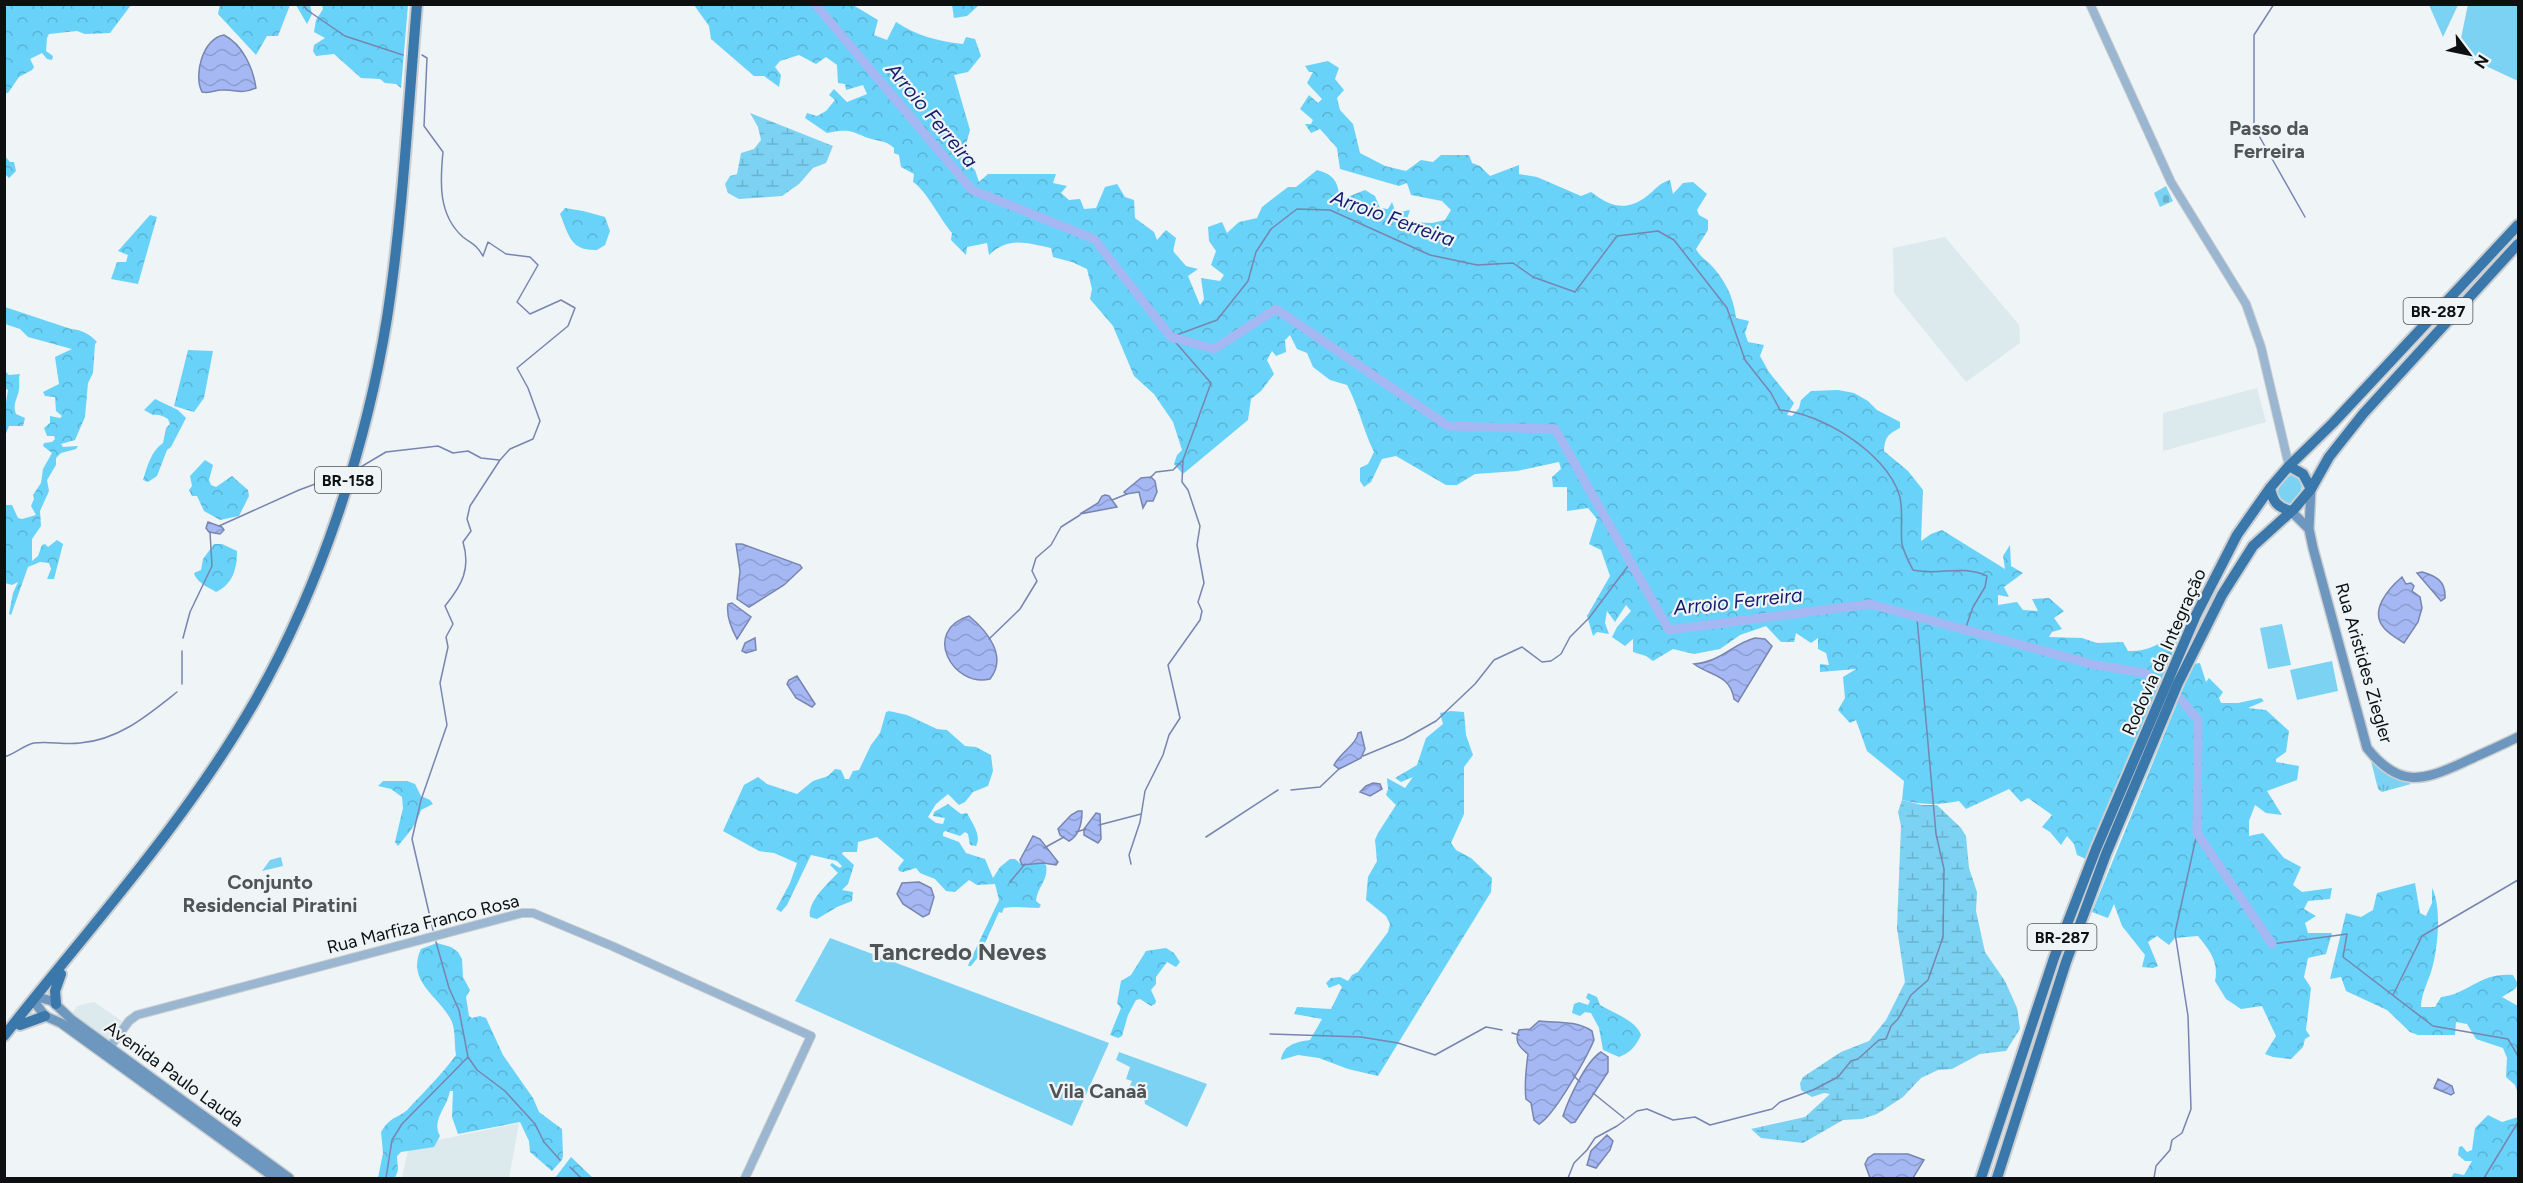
<svg xmlns="http://www.w3.org/2000/svg" width="2523" height="1183" font-family="Figtree,sans-serif">
<defs>
<pattern id="forest-crowns" width="20" height="18" patternUnits="userSpaceOnUse" patternTransform="scale(1.5)"><rect width="20" height="18" fill="#69d2f8"/><path d="M2 6a3 3 0 1 1 6 0M12 15a3 3 0 1 1 6 0" fill="none" stroke="#5ab3d4"/></pattern>
<pattern id="wetland-marsh" width="20" height="14" patternUnits="userSpaceOnUse" patternTransform="scale(1.5)"><rect width="20" height="14" fill="#7cd2f2"/><path d="M1 5h8M5 5V1M11 12h8M15 12V8" fill="none" stroke="#6ab3ce"/></pattern>
<pattern id="cemetery-stones" width="16" height="16" patternUnits="userSpaceOnUse" patternTransform="scale(1.5)"><rect width="16" height="16" fill="#7cd2f2"/><path d="M2 7V4a2 2 0 0 1 4 0v3zM10 15v-3a2 2 0 0 1 4 0v3z" fill="#6ab3ce"/></pattern>
<pattern id="park-tufts" width="24" height="20" patternUnits="userSpaceOnUse" patternTransform="scale(1.5)"><rect width="24" height="20" fill="#7cd2f2"/><path d="M3 7l-1-3M5 7V3M7 7l1-3M15 17l-1-3M17 17v-4M19 17l1-3" fill="none" stroke="#6ab3ce"/></pattern>
<pattern id="water-waves" width="16" height="10" patternUnits="userSpaceOnUse" patternTransform="scale(1.5)"><rect width="16" height="10" fill="#a5b8f4"/><path d="M0 5q4-4 8 0t8 0" fill="none" stroke="#8d9dd0"/></pattern>
</defs>
<rect width="100%" height="100%" fill="#eff4f6"/>
<path fill="#dce9ed" d="M1945,237L2019,325L2020,343L1966,382L1894,293L1893,248Z
M2257,388L2266,422L2163,451V413Z
M94,1002L122,1021L110,1040L72,1014L77,1006Z
M519,1123L509,1178H402L409,1146Z"/>
<path fill="#7cd2f2" d="M2468,4L2518,5V81L2458,53Z
M2429,5H2458L2443,37Z
M2291,475H2298L2302,486L2300,494L2289,505L2282,504L2275,495L2284,480Z
M2282,624L2291,665L2268,669L2260,628Z
M2332,661L2338,691L2297,700L2290,670Z
M281,857L283,866L262,871L270,860Z
M830,938L1109,1043L1072,1126L795,1001Z
M1119,1052L1207,1084L1187,1127L1145,1104L1144,1097L1129,1088L1132,1081L1126,1079L1130,1067L1116,1060Z"/>
<path fill="url(#forest-crowns)" d="M9,4H131V5L110,33L85,34L77,31L49,34L47,38L46,51L53,56L52,60L47,59L42,53L30,59L34,67L32,70L19,77L8,93H5V8Z
M220,4H290V5L278,36H267L256,55L218,14Z
M296,5H310L312,14L307,24Z
M322,5H408L401,88L396,84L385,83L380,79L361,78L334,54L316,56L313,51L314,45L325,38L314,32L316,20L323,9Z
M694,5H853L878,20L874,35L887,40L896,22C915,35 940,42 963,44L966,37L975,39L981,56L968,72L954,75L970,130L965,148L970,165L975,170L979,182L988,174H1056L1053,183L1067,186L1061,193L1069,200L1080,199L1084,209L1096,208L1105,187L1117,184L1125,197L1134,200L1135,218L1154,232L1157,240L1166,230L1176,238L1173,251L1186,266L1198,269L1188,276L1200,305L1204,299L1201,278L1220,281L1224,275L1211,265L1216,251L1209,241L1208,227L1222,222L1227,233L1239,222L1257,218L1262,207L1288,187H1296L1317,170C1335,175 1338,182 1340,200L1365,190L1375,196L1380,208L1388,209L1392,202L1396,213L1410,210L1406,222L1432,223L1445,220L1451,210L1442,201L1411,195L1407,183L1399,186L1340,169L1337,148L1320,129L1311,133L1305,124H1311L1313,120L1300,109L1309,95L1318,103L1322,99L1307,83L1313,72H1309L1305,66L1328,61L1339,68L1335,79L1344,90L1337,98L1340,110L1353,124L1360,153L1385,166L1406,171L1421,160L1433,162L1441,155H1469L1472,163L1480,166L1490,176L1519,165V174L1537,177L1581,196L1591,192C1611,207 1626,212 1647,196C1655,190 1659,183 1670,180L1673,194L1683,183L1693,182L1707,194L1697,210L1699,215L1708,220V230L1696,249C1700,256 1703,258 1709,263C1724,278 1734,297 1736,318L1749,321L1745,333L1748,342L1764,345L1760,356L1769,372L1794,403L1787,415L1792,416L1799,408L1801,400L1811,391L1838,390L1854,393L1868,401L1877,410L1900,422V428C1888,434 1885,437 1884,451L1908,471L1923,490L1921,541L1931,534L1942,530L2005,569L2003,556L2010,545L2011,566L2023,573L2004,587L2009,597L1998,595V605L2017,602L2023,610L2038,611L2032,599L2049,598L2064,611L2054,618L2062,629L2052,632L2049,637L2082,638L2097,643L2123,642L2128,651C2147,652 2159,645 2173,633L2181,636L2086,859L2077,855L2074,844L2067,836L2061,845L2050,832L2042,827L2052,815L2028,798L2021,802L2009,789L1966,809L1959,801C1938,805 1923,805 1902,800L1904,781L1867,751L1856,720L1850,723L1838,710L1845,698L1843,677L1856,669L1820,672V664L1829,665L1826,653L1818,649V638L1811,643L1796,633L1794,642H1781L1766,626L1740,635L1720,649L1694,654L1673,649L1653,661L1646,656L1633,652V639L1625,646L1612,637L1617,627L1631,611L1626,605L1615,622L1607,611L1605,623L1609,634L1597,632L1593,636L1587,616L1610,576L1601,550L1589,544L1597,519L1588,508L1567,511V487H1553L1552,477L1561,469L1559,462L1517,471L1475,474L1457,485H1446L1396,456L1382,459L1371,482L1364,487L1360,481V468L1368,464L1374,452C1363,430 1359,407 1347,385L1330,380L1313,367L1307,353L1297,349L1290,335L1285,340L1286,352L1276,356L1272,351L1267,360L1274,374L1261,391L1251,399L1248,420L1183,474L1174,464L1177,455L1182,450L1173,422L1154,394L1134,376L1113,326L1090,299L1092,289L1087,269L1072,262L1053,257L1051,248C1026,243 1009,236 989,255L987,243L967,247L966,255L951,240L952,233C940,219 926,190 913,182L914,174L901,167L899,155L894,153V148C887,142 884,142 876,140C852,135 857,127 827,133L805,118L807,113L817,116L826,111L835,100L829,95L834,89L847,102L867,94L863,85L846,90L845,84L838,83L837,65L826,57L816,64L799,55L780,61L775,67L781,75L779,87L764,76H754L711,39L709,26Z
M952,5H978V6L967,16L954,18Z
M4,155L10,162H14L16,171L9,178L5,174Z
M565,208L583,211L605,217L610,231L605,245L597,250C570,251 569,235 560,214Z
M150,215L157,217L138,284L111,279L117,262H126L128,255L118,251Z
M5,307L71,329C82,330 90,334 97,342L95,344L93,373L88,383L85,417L75,440L61,444L63,447L78,446L76,449L61,453L56,458V465L47,480L49,491L40,511L41,526L32,539V561L38,556L42,545L45,544L48,547L57,540L63,544L54,579H47L51,569L49,563L40,562L28,567L11,615L9,614L13,593L18,582L12,585L5,583V505H12L18,518L22,519L36,515L31,506L34,499L33,495L41,483L43,469L52,453L43,446L44,443L52,442L55,439L54,436H47L44,428L50,423V416L60,418L62,416L56,411L55,397L45,396L43,392L59,384L55,357L72,349L28,337L20,329L5,324Z
M188,350L213,351L204,398L194,412L174,406Z
M5,371L9,375L20,374C18,380 20,384 19,389C18,399 12,403 16,414L25,418L23,426H9L5,436V409L8,390L5,388Z
M155,399L178,410L186,418L171,447L167,450L157,476L148,482L143,480C147,467 151,451 163,443L166,428L170,424L168,419C163,416 159,414 153,415L144,410Z
M205,460L213,465L209,480L211,485L216,487L232,476L248,490L249,496L239,516L220,520L204,511L197,496H192L189,490L192,486L190,476Z
M214,544H222L237,551C237,569 233,584 216,592C208,587 196,582 194,573L201,570L203,559Z
M2200,663L2206,682L2209,678L2223,692L2219,698L2221,703H2238L2261,698L2264,701L2248,708L2266,710L2289,731L2286,752L2276,759V762L2299,766L2297,780L2267,791L2282,815L2266,813L2255,805L2249,821V836L2263,833L2284,858L2301,867L2293,885L2302,892L2332,888L2330,899L2308,901L2304,909L2316,916L2305,923L2308,933H2332L2326,954L2308,958L2304,977L2311,988L2306,1030L2310,1036L2305,1039L2303,1047L2291,1059L2273,1057L2265,1054L2276,1036L2262,1006L2241,1009L2226,999L2215,981C2219,962 2210,951 2198,936L2175,938L2169,945L2157,936L2148,942L2158,966L2153,968L2142,967L2145,955L2122,926L2114,904L2108,918L2092,912L2193,664Z
M889,711L907,715L937,729L947,730L965,746L976,747L991,755L993,771L988,786L973,792L965,802L959,805L948,794L936,804L928,817L936,823L943,824L945,818L933,816L934,812L948,804L961,814L967,813C972,823 982,835 976,846L970,845L968,834L965,832L960,836L945,831L943,833V836L959,842L966,853L985,859L993,878L1000,867L1010,859H1015L1022,865L1043,863L1046,865C1049,880 1037,887 1036,901L1041,905L1039,908C1027,908 1017,906 1004,908L1002,913L999,912L979,956L971,966H968L969,963L999,900L995,884L977,885L969,880L955,892L946,891L935,879L920,873L916,868L903,872L899,871L898,868L904,860L877,837L858,842L857,852H843L842,854L854,865L848,884L842,890L853,892L852,901L837,907L817,919L810,917C807,902 828,883 838,873L830,865L832,863L840,868L842,866L837,861L811,855L787,905L781,912L776,909L790,883L797,863L774,853L759,851L723,831L744,785L758,777L767,784L797,794L813,781L828,776L835,769L841,770L845,779H849L853,771L859,770L871,745L880,733L886,712Z
M1451,711L1464,712L1466,735L1473,755L1464,767V814L1451,843L1456,850L1471,858L1492,878L1491,892L1378,1076L1348,1069L1319,1058L1298,1055L1281,1060C1283,1045 1296,1042 1310,1040L1322,1019L1294,1014L1297,1007L1331,1009L1342,987L1339,984L1329,988L1326,983L1331,978L1340,977L1348,981L1352,975L1358,972L1388,932L1390,924L1386,916L1366,900L1368,877L1377,861L1375,840L1378,833L1396,805L1386,795L1388,789L1387,778L1405,788L1413,777L1401,782L1395,778L1417,765L1426,738L1443,724L1440,713Z
M383,781H407L415,784L421,796L430,800L433,804L421,810C417,824 407,835 398,846L395,842L403,808L402,797L391,789L378,786Z
M2415,883L2420,913L2426,916L2432,903V888C2442,907 2438,950 2431,972C2427,984 2421,995 2421,1007H2435L2441,997C2469,994 2480,972 2513,975L2518,984L2515,989L2502,997L2518,1006V1093L2515,1085L2506,1077L2507,1058L2503,1048L2476,1039L2467,1024L2456,1022L2455,1035H2418L2410,1032L2387,1010L2346,991L2341,977L2330,979L2346,913L2361,917L2373,910L2377,893Z
M437,943L451,947L458,952L462,959L463,977L470,990L466,997L469,1016L472,1018L480,1016L486,1018L503,1055L533,1098L539,1112L562,1129L563,1156L562,1160L552,1171L530,1152L529,1141L520,1122L458,1134L452,1117L453,1091H450C447,1108 431,1120 440,1136L434,1147L401,1152L397,1156L398,1170L395,1178H378L383,1153L381,1132C392,1114 399,1119 409,1108C425,1091 442,1074 456,1055C454,1044 456,1027 450,1018C438,996 406,981 421,949Z
M1166,948L1174,953L1180,962L1176,967L1167,962L1156,977V984L1151,990L1156,1001L1155,1004L1151,1006L1140,999L1136,1000L1128,1015L1122,1036L1118,1038L1110,1035L1121,1008L1117,1003L1121,981L1131,975L1146,951Z
M1588,993L1597,997L1600,1005C1613,1013 1636,1020 1641,1035C1636,1046 1630,1053 1619,1057L1603,1050L1599,1028L1591,1013L1585,1012L1580,1016L1572,1013L1574,1004L1579,1002L1588,1005L1590,1001L1586,998Z
M2488,1115L2502,1122L2518,1117V1178H2451L2454,1173L2464,1175L2472,1161H2465L2458,1155L2459,1147L2462,1146L2467,1152L2472,1150L2475,1128Z
M571,1157L593,1178H555Z"/>
<path fill="url(#wetland-marsh)" d="M750,113L833,146L826,163L813,168L799,184L782,196L739,199L728,193L725,184L730,176L737,174L741,153L754,149L761,140L758,127Z
M1902,800L1922,805H1937L1961,828L1966,836L1969,868L1977,892L1976,911L1985,952L2005,981L2017,1008L2020,1029L2006,1051L1980,1054L1952,1069L1938,1070L1921,1078L1903,1097L1877,1114L1862,1119L1843,1120L1803,1143L1761,1138L1751,1129L1805,1117L1830,1094L1824,1093L1812,1097L1801,1090L1800,1083L1803,1077L1841,1052L1869,1041L1886,1020L1905,982L1897,928L1901,826L1898,812Z"/>
<path fill="url(#cemetery-stones)" d="M2166,186L2173,201L2160,207L2154,193Z"/>
<path fill="url(#park-tufts)" d="M2370,757L2381,769L2411,784L2382,792L2378,789Z"/>
<path fill="url(#water-waves)" stroke="#7785b0" stroke-width="1.5" d="M224,35C243,45 253,68 256,88C240,95 236,89 222,90C214,90 211,94 202,92C193,75 203,38 224,35Z
M1151,477L1155,481L1157,492L1153,501H1147L1143,508L1139,492L1126,494L1124,492L1141,478Z
M1105,495L1109,496L1117,507L1080,514L1098,503L1102,496Z
M208,522L222,527L224,530L220,534L209,532L206,528Z
M736,544H742L800,565L802,568L784,585L749,607L737,599L740,571Z
M2422,572C2436,576 2446,581 2445,598L2441,601L2417,573Z
M2402,577L2406,584L2411,583L2414,586L2412,591L2420,597L2422,608L2418,622L2404,643C2398,639 2389,634 2384,628C2369,611 2388,589 2402,577Z
M732,603L751,617L737,639C731,628 726,616 728,604Z
M969,616C987,631 1008,656 990,679C953,688 921,631 969,616Z
M755,638L756,650L746,653L742,651L745,643Z
M1755,638L1765,639L1772,646L1738,702L1734,699C1730,674 1710,676 1694,664C1721,662 1732,644 1755,638Z
M797,676L815,704L812,707L796,698L787,684L789,680Z
M1361,732L1365,749L1361,758L1339,769L1334,765C1340,753 1357,744 1358,733Z
M1373,783L1380,784L1382,789L1370,796L1360,792L1366,786Z
M1078,811H1082C1082,823 1080,835 1069,841L1060,835L1058,829L1071,815Z
M1096,813L1100,814L1101,839L1098,843L1084,835V829Z
M1033,836L1040,839L1058,862L1056,865L1043,863L1022,865L1020,860Z
M919,882L931,888L934,897L929,914L923,917L903,904L897,894L902,883Z
M1539,1021C1557,1023 1575,1020 1592,1031L1594,1040C1587,1057 1554,1116 1539,1124L1534,1120L1531,1103L1526,1099C1524,1084 1526,1069 1528,1054C1519,1047 1514,1041 1519,1030L1530,1029Z
M1601,1052L1608,1057V1072L1575,1122L1571,1123L1563,1116C1569,1098 1586,1061 1601,1052Z
M2438,1079L2452,1086L2454,1093L2451,1095L2434,1088Z
M1607,1135L1613,1141L1610,1150L1596,1168L1587,1165L1591,1151Z
M1874,1154H1908L1924,1160L1913,1178H1870L1865,1164L1868,1158Z"/>
<g fill="none" stroke-linecap="round" stroke-linejoin="round">
<path stroke="#7785b0" stroke-width="1.5" d="M303,4L307,10L345,36L403,55
M2274,4L2254,35V127L2305,217
M422,55L427,58L424,126L443,152C440,182 438,215 463,237C473,245 475,243 483,256L488,242L506,254L530,257L538,265L517,302L530,314L561,300L575,308L568,326L517,368L528,388L540,421L533,439L510,449L500,460L470,506L467,519L471,531L463,542C471,569 462,585 445,606L453,624L446,637L448,647L440,683L447,725L421,800L412,839L433,930
M359,468L386,452L438,446L453,453L468,451L481,458L499,460
M1150,478L1156,472L1173,470L1183,460
M1112,500L1127,494
M219,526L299,490L345,473
M183,638L190,612L212,566L210,532
M989,639L1020,609L1037,581L1032,571L1036,558L1051,545L1061,527L1080,515
M182,651V684
M1363,756L1404,739L1436,721L1475,684L1494,660L1522,647L1542,662L1551,661L1561,654L1570,637L1589,618L1631,562
M4,757C15,754 24,745 34,743C49,741 65,745 80,743C119,740 148,715 177,692
M1291,790L1320,787L1340,768
M1099,825L1141,814
M1076,832L1086,829
M1206,837L1278,790
M1044,848L1064,837
M1131,864L1129,855L1140,822L1145,791L1163,755L1169,735L1180,718L1168,665L1200,620L1202,611L1198,602L1204,583L1197,545L1200,526L1188,490L1182,482L1183,460L1211,383L1171,337L1217,320L1248,281L1256,252L1271,229L1297,209L1330,210L1430,255L1477,265L1513,263L1533,277L1575,292L1617,236L1658,231L1674,240L1727,308L1745,360L1771,393L1780,410C1821,413 1885,452 1899,494C1904,509 1900,529 1902,544C1904,553 1909,562 1913,570C1941,576 1959,564 1987,576L1985,587L1973,607L1965,630
M1010,882L1025,864
M436,942L449,988L459,1010L468,1057L477,1070L505,1091L535,1124L544,1142L560,1160
M2272,944L2347,934L2343,957L2433,1026L2508,1039L2518,1056
M2393,995L2422,936L2518,880
M1512,1033L1519,1035
M1270,1034L1361,1037L1398,1043L1435,1055L1486,1027L1502,1030
M1573,1075L1580,1082
M1593,1093L1624,1118
M570,1167L581,1178
M386,1178L392,1140L402,1124L468,1057
M1568,1178L1574,1163L1587,1150L1595,1138L1617,1126L1637,1111L1647,1109L1673,1120L1695,1117L1710,1125L1772,1109L1780,1102L1813,1090L1838,1077L1851,1061L1858,1059L1879,1040L1886,1039L1891,1026L1898,1019L1911,995L1928,980L1943,937L1944,869L1936,834L1917,618
M2154,1178L2156,1166L2170,1150L2172,1140L2182,1133L2191,1109L2188,1016L2175,933L2197,833
M2484,1178L2518,1122"/>
<path stroke="#a5b8f4" stroke-width="9" d="M815,4L972,190L1094,239L1171,337L1214,349L1276,309L1448,426L1555,429L1669,630L1870,604L2095,665L2145,673L2182,701L2198,720L2197,833L2272,944"/>
<g stroke="#cbcfd1" stroke-width="10">
<path id="tertiary" d="M2090,4L2171,182L2246,304L2261,347L2289,466
M107,1051L129,1021L137,1015L522,913H533L612,946L811,1036L745,1178"/>
</g>
<g stroke="#cbcfd1" stroke-width="12">
<path id="secondary" d="M2311,489L2309,529L2313,548L2367,748C2398,787 2421,782 2462,763C2481,754 2500,746 2518,737
M2291,511L2309,529
M41,998L52,1001L72,1020L289,1178
M36,1004L45,1016L61,1023L275,1178"/>
</g>
<g stroke="#cbcfd1" stroke-width="14">
<path id="trunk" d="M2289,466L2303,474L2311,489
M2270,488C2273,502 2277,507 2291,511
M56,1004L55,991L61,974
M20,1025L45,1016
M4,1036C90,927 185,823 255,701C320,587 366,448 387,318C403,214 408,109 417,4
M1981,1178L2054,958L2096,849L2196,615L2237,535L2270,488L2289,466L2333,423L2518,225
M1997,1178L2066,962L2106,854L2178,683L2222,595L2253,546L2295,508L2311,489L2329,457L2363,414L2518,244"/>
</g>
<use href="#tertiary" stroke="#9ab6d1" stroke-width="8"/>
<use href="#secondary" stroke="#6d97be" stroke-width="9"/>
<use href="#trunk" stroke="#3a77aa" stroke-width="10"/>
</g>
<g text-anchor="middle" stroke-width="4.5" stroke-linejoin="round" paint-order="stroke">
<g fill="#eff4f6" stroke="#515455" stroke-width="1.5">
<rect x="2403.5" y="298" width="69" height="26" rx="4.5"/>
<rect x="315" y="467" width="66" height="26" rx="4.5"/>
<rect x="2027.5" y="924" width="69" height="26" rx="4.5"/>
</g>
<g font-size="16" font-weight="bold" fill="#0d0f10">
<text x="2438" y="317">BR-287</text>
<text x="348" y="486">BR-158</text>
<text x="2062" y="943">BR-287</text>
</g>
<g font-size="18" fill="#0d0f10" stroke="#eff4f6">
<text transform="translate(2164 652) rotate(-66)" y="6">Rodovia da Integração</text>
<text transform="translate(2364 663) rotate(74)" y="6">Rua Aristides Ziegler</text>
<text transform="translate(423 924) rotate(-14)" y="6">Rua Marfiza Franco Rosa</text>
<text transform="translate(174 1074) rotate(36)" y="6">Avenida Paulo Lauda</text>
</g>
<g font-size="20" font-style="italic" fill="#151c6f" stroke="#eff4f6">
<text transform="translate(932 115) rotate(50)" y="7">Arroio Ferreira</text>
<text transform="translate(1393 218) rotate(20)" y="7">Arroio Ferreira</text>
<text transform="translate(1738 601) rotate(-6)" y="7">Arroio Ferreira</text>
</g>
<g font-size="20" font-weight="bold" fill="#505456" stroke="#eff4f6">
<text x="2269" y="135">Passo da<tspan x="2269" dy="23">Ferreira</tspan></text>
<text x="270" y="889">Conjunto<tspan x="270" dy="23">Residencial Piratini</tspan></text>
<text x="1098" y="1098">Vila Canaã</text>
</g>
<g font-size="24" font-weight="bold" fill="#505456" stroke="#eff4f6">
<text x="958" y="960">Tancredo Neves</text>
</g>
</g>
<rect width="2523" height="1183" fill="none" stroke="#0d0f10" stroke-width="12"/>
<g transform="translate(2469 54) rotate(122)" stroke="#eff4f6" stroke-width="4.5" paint-order="stroke">
<path d="M0-4.5L10 22L0 15L-10 22Z" fill="#0d0f10"/>
<text y="-9" font-size="16" font-weight="bold" text-anchor="middle" fill="#0d0f10">N</text>
</g>
</svg>
